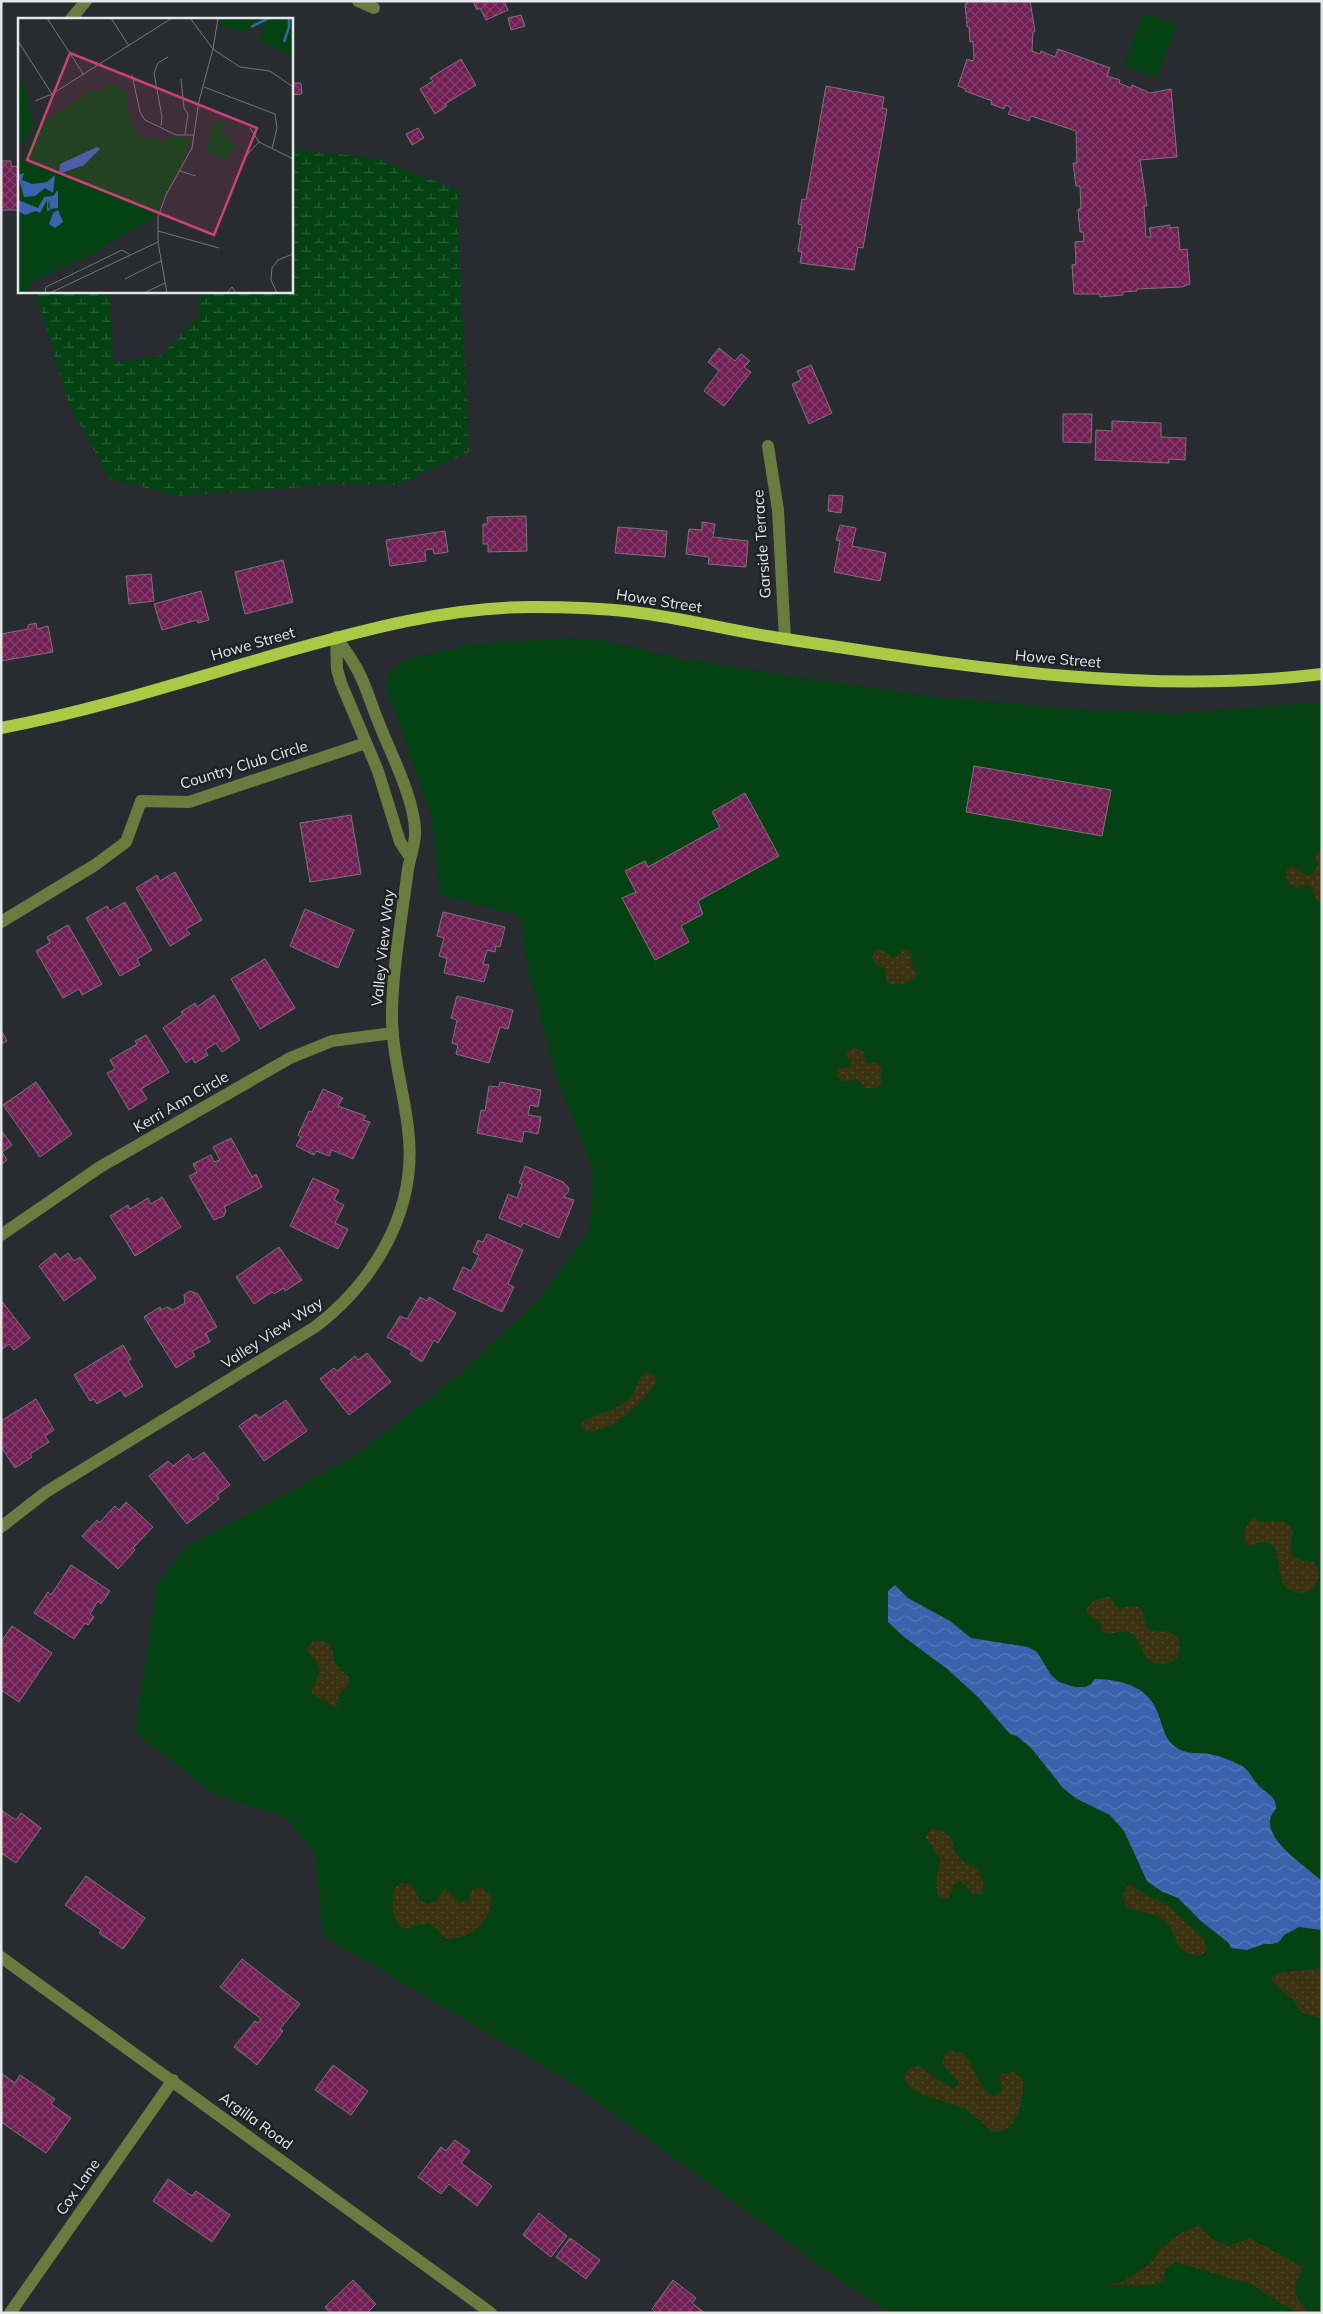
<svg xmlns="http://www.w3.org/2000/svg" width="1323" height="2314" font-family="Mulish,sans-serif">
<defs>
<pattern id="wetland-marsh" width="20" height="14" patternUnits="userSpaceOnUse" patternTransform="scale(1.25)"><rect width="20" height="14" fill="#054213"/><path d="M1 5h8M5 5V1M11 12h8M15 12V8" fill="none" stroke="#295d35"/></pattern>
<pattern id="sand-dots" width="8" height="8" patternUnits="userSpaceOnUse" patternTransform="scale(1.25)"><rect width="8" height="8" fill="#3a3211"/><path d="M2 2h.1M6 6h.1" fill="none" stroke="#4d4628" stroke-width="1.8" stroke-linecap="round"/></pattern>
<pattern id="water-waves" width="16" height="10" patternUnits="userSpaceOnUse" patternTransform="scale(1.25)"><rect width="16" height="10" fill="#3a62ad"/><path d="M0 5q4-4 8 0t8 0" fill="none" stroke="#5678b8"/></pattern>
<pattern id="building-cross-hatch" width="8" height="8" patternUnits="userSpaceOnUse" patternTransform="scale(1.25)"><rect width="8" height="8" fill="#701e53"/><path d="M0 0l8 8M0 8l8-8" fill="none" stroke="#843f6c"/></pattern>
</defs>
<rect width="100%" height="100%" fill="#282b2f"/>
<path fill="#054213" d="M1143,12L1177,25L1157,78L1124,66Z
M570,638L608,641L681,659L927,696L1097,711L1179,713L1322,702V2313H891L842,2282L569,2081L323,1936L315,1853L285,1817L217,1796L135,1733L157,1584L185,1548L356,1455L464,1370L538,1300L590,1230L592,1167L557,1079L526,961L521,916L440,895L431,816L386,687L388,673L407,659L474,644Z"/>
<path fill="url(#wetland-marsh)" d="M291,149L374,158L459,190L458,222L469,452L396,485L340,484L179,496L110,479L69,405L35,291H109L114,363L161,356L199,316L201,291H291Z"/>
<path fill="url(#sand-dots)" d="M1319,852H1322L1321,903L1317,901L1310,886L1303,885L1296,888L1289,884L1285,872L1291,866L1306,875L1312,874L1318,866L1315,855Z
M906,948L912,954L911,964L917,973L915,978L903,984H889L886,981V969L874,963L872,957L874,952L881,950L894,958Z
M854,1048L863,1051L867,1064L877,1062L882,1067L881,1084L875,1088H866L858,1080L841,1081L837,1076V1068H849L851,1062L845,1052Z
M649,1372L656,1375V1383C646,1401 604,1439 584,1430L581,1425L583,1421C599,1413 619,1411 631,1396C637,1389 637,1382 642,1375Z
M1253,1517L1261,1522L1280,1521L1290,1525C1300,1541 1274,1558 1313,1562C1323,1572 1318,1584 1309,1592C1263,1598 1291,1546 1265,1542C1260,1541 1255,1546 1250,1546L1245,1542L1244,1529Z
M1105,1597H1110L1115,1606L1120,1609C1125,1608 1128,1606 1132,1606C1147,1605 1142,1623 1149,1630C1160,1633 1174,1628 1179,1641C1181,1648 1180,1652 1177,1658C1173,1662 1168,1664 1162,1664C1141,1663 1144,1645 1133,1634C1122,1628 1114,1636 1103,1632L1099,1621L1087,1614L1086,1610L1093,1601Z
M315,1641C332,1639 333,1649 334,1662L350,1679L347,1686L339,1694L337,1706L333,1707C327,1700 316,1699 311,1691L320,1671L317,1662L307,1651L310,1643Z
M932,1829C956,1831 950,1843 959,1857C963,1863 969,1865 976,1868C981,1876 987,1884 981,1894H974L961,1881L954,1884C951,1890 953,1896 945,1899L938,1896L936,1882L940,1859L926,1838L927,1833Z
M400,1883L411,1884L420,1900L427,1904L436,1901L445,1889L461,1903L468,1900L472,1889L483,1888L491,1896C495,1920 466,1943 444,1938L434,1926L428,1923L404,1929L395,1920C393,1909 389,1890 400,1883Z
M1130,1884L1144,1894L1170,1907L1205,1940L1207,1949L1201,1956C1172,1954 1180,1936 1166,1922C1155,1911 1137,1913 1125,1906L1122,1894Z
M1322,1968V2019L1301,2012L1293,2000L1275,1984L1271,1977L1285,1972Z
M951,2050L963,2053C975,2066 978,2088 994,2097L1002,2092L1000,2080L1001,2074L1014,2072L1022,2078C1026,2096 1017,2136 993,2132C983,2124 974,2114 963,2108C954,2103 894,2093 906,2072C909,2068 915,2066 920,2066L944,2084L954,2088L959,2083L958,2081L944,2066L942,2060L945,2054Z
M1201,2225C1206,2238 1217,2241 1229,2246L1250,2238L1303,2267C1292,2289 1291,2295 1310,2313H1300L1281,2304L1253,2285L1175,2262L1166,2269L1163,2281L1154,2285H1107L1122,2282L1152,2262L1158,2251L1172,2239L1181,2233Z"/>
<path fill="url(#water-waves)" d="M895,1585L908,1598L950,1621L971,1638L1028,1647L1037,1652L1051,1675L1059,1682L1075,1687H1085L1091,1684L1095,1679C1125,1680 1151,1687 1160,1719C1164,1731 1166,1741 1177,1748C1187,1755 1198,1752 1210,1754C1220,1756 1233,1761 1242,1766C1250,1771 1253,1780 1259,1786C1267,1794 1276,1795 1276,1809C1252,1833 1306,1866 1322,1881V1930L1299,1927L1284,1935L1279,1942L1272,1944H1264L1247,1950L1231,1948L1229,1943L1202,1922L1178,1898L1161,1891L1147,1881L1124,1831L1110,1815L1077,1799L1063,1788L1032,1749L1017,1736L1010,1734L978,1697L946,1668L904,1637L888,1622V1591Z"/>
<path fill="url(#building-cross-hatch)" stroke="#7a7477" d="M473,1H504L508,10L486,20L480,8L477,10Z
M967,1H1030L1035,31L1033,32L1032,51L1040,54L1041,51L1055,57L1058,49L1110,68L1107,76L1120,80L1119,83L1131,88L1132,85L1150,93L1171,89L1177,157L1140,160L1147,206H1144L1146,237H1151L1149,228L1170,225V228L1178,227L1180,250L1187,249L1190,284L1182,287L1137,289V291L1123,292V295L1100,297V294H1074L1072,265L1076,264L1075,242L1084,241L1083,232H1080L1078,209H1081L1080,186H1076L1073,163H1077L1076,131L1031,116L1029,121L1008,114L1011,108L1006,105L1004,109L991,104L992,101L965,91L966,89L958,86L967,59L973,61L974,58L973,41L970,42L969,27H967L965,4H967Z
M521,15L525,26L511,30L508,18Z
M461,59L476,85L445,104L447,106L435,114L420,89L433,81L430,78Z
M291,83H301L302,94L291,95Z
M826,86L884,97L882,108L887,109L863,248L858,247L854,270L800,263L802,252L798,251L802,225L798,224L802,199L806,200Z
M418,128L424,138L412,145L406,134Z
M1,161H11V166L19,167V210H1Z
M719,348L735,361L741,354L750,361L744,367L751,372L724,406L704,391L719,371L708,362Z
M811,365L832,413L809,424L792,384L801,380L797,371Z
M1063,414H1092L1091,443L1063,442Z
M1112,421L1161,423V437L1186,438L1185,460L1169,459V463L1095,460L1096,430L1112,431Z
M829,495L843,496L841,513L828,511Z
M526,516L527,551L488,552V544H483V524H488L487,517Z
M702,522L715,524L713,537L748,541L746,567L708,564L709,557L686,554L689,529L702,530Z
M840,525L856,528L852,546L886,553L880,581L834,572L840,541L836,540Z
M618,527L667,531L665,557L615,553Z
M445,531L448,552L434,554L433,549L425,550L426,561L390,566L386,540Z
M283,560L293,602L245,614L235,572Z
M151,574L154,601L129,604L126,576Z
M201,591L209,620L198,623L197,620L162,630L154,604Z
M36,623L37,629L48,626L53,652L1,661V634L28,629V625Z
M974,766L1111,790L1102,836L966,812Z
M745,793L779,856L698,901L703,914L681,926L689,942L655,960L622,898L636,892L625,871L645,861L648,867L720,827L712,812Z
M351,815L361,874L310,882L300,823Z
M175,872L202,920L186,929L190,934L170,946L136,888L157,875L160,881Z
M125,902L152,950L137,959L140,965L120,976L86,918L107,906L110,911Z
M305,909L354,930L338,968L290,946Z
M443,912L505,927L500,947L496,946L495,952L487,950L483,964L489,965L484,982L444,973L447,958L439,956L444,938L437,936Z
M68,925L102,984L82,995L79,989L63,998L36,951L50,943L47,937Z
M265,959L295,1008L260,1029L231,979Z
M214,995L240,1040L222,1052L216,1043L205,1050L208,1055L195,1063L192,1058L186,1063L163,1028L183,1014L181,1012L195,1003L197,1007Z
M457,996L513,1010L508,1029L500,1027L489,1063L456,1054L458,1045L452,1043L457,1020L451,1018Z
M1,1030L7,1041L1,1044Z
M146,1035L169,1072L141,1089L147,1099L129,1110L107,1073L115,1069L110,1060L137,1044L135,1041Z
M36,1082L72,1134L40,1157L3,1105Z
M500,1082L541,1090L538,1107L530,1105L528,1115L541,1117L538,1134L524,1131L522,1142L477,1133L481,1110L485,1111L489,1086L499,1087Z
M323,1089L343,1098L338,1106L366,1116L363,1120L370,1122L353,1159L332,1150L329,1156L316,1151L314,1155L296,1146L301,1137L298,1135L309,1111L312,1112Z
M1,1130L12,1145L2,1152L7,1160L1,1165Z
M231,1138L252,1177L256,1174L262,1187L224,1207L226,1210L224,1216L214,1220L189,1176L197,1172L193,1164L211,1155L214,1162L220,1160L213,1147Z
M525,1166L563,1182L568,1187L569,1191L564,1197L574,1200L559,1238L523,1223L521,1227L499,1218L508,1194L517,1198L522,1184L519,1183Z
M313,1178L339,1190L334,1200L344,1205L335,1223L348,1229L338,1249L290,1226Z
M162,1197L181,1227L135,1256L110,1216L128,1205L130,1209L148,1198L151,1204Z
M487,1234L523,1250L508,1284L514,1287L502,1312L453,1289L463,1267L471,1271L479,1255L473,1252L478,1240L483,1242Z
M279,1247L302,1280L285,1291L284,1288L274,1294L272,1292L254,1304L236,1277Z
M55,1253L60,1259L68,1253L74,1261L80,1257L96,1278L64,1301L39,1266Z
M190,1291L198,1294L217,1327L206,1333L210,1342L192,1351L195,1356L176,1368L144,1317L160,1307L161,1310L167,1307L173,1310L185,1303L184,1295Z
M420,1297L427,1301L429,1297L456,1313L438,1343L434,1340L422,1362L410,1354L412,1351L387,1337L400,1316L407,1319Z
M1,1300L30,1338L14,1350L9,1344L1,1350Z
M123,1345L131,1359L128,1361L143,1386L125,1397L121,1390L97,1404L94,1399L90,1401L74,1375Z
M367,1353L391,1382L349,1415L320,1379L334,1368L337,1371L355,1356L358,1360Z
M36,1399L54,1430L45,1436L49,1442L30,1454L32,1457L15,1468L1,1447V1421Z
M286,1400L307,1431L264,1461L239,1426L256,1414L259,1418Z
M204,1452L230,1485L217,1495L219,1499L187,1524L149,1476L168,1461L173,1466L188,1454L193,1460Z
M126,1502L153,1527L133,1548L135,1550L118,1569L82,1536L97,1520L99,1523L115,1506L119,1510Z
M71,1565L110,1591L101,1604L98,1601L90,1614L94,1617L88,1625L85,1623L74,1639L34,1613L48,1592L51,1595Z
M12,1626L52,1653L19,1702L1,1690V1642Z
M1,1810L16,1820L21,1813L41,1828L16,1863L1,1853Z
M86,1876L145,1918L123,1949L99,1933L101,1930L65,1905Z
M242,1959L300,2004L280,2029L283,2031L257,2065L234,2047L255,2021L258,2023L261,2019L220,1987Z
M333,2065L368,2091L351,2115L315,2090Z
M1,2073L15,2083L20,2075L55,2099L51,2104L71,2118L46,2153L1,2122Z
M455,2140L470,2151L461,2163L492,2186L477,2206L449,2184L441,2194L418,2177L441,2147L446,2151Z
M168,2179L192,2196L196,2191L230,2215L212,2242L153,2201Z
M539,2213L567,2236L551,2257L523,2235Z
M570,2238L600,2260L586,2279L556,2257Z
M353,2280L376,2304L367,2313H330L325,2307Z
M673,2280L696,2298L692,2303L705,2313H656L652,2309Z"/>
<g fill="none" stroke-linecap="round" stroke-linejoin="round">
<path stroke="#6a7b40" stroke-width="12" d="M358,1L374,8
M71,19L86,1
M768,446L778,510L785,639
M336,637L337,669L341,683L378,771L400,842L410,857
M1,922L95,865L126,842L141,801L189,802L366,743
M1,1235L100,1167L290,1058L332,1041L393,1033
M1,1527L46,1492L315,1327C373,1283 415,1214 409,1139C406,1096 391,1055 392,1012C393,964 402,916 408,869C410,858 414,847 415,836C417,803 390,752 378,721C371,704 366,685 357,669C351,658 344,648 336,637
M1,1957L491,2313
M10,2313L173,2080"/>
<path stroke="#aaca46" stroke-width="12" d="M1,728C96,710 188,680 281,653C363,630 447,607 532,607C566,607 600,608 633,612C684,618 735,632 786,639C963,666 1142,696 1322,674"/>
</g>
<g text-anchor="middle" stroke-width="5" stroke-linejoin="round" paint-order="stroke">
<g font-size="15" fill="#e4e6e9" stroke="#1e2125">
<text transform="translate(762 544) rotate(-94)" y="5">Garside Terrace</text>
<text transform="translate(659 601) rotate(9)" y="5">Howe Street</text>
<text transform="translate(253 644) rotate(-16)" y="5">Howe Street</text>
<text transform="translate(1058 659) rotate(5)" y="5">Howe Street</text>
<text transform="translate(244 765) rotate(-17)" y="5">Country Club Circle</text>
<text transform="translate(383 948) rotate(-84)" y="5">Valley View Way</text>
<text transform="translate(181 1102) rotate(-30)" y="5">Kerri Ann Circle</text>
<text transform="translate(272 1333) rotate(-33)" y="5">Valley View Way</text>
<text transform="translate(256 2121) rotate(36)" y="5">Argilla Road</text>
<text transform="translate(78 2187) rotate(-55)" y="5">Cox Lane</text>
</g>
</g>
<g transform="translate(18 18)">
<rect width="275" height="275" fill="#282b2f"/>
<path d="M203,0H273L275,40L241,22L246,9L236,1L230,14L202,8ZM0,59L7,71L16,110L0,120ZM95,65L108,75L110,92L120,118L148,122L152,117L171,119L169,135L137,198L65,241L16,262L8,275H0V147L10,135L12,121L20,109L72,73L83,74Z" fill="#054213"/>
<path d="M244,0L246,6L227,11L217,1ZM0,74L12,113L0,129ZM196,104L216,106L217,110L206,108L205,112L218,128L208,141L187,133Z" fill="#054213"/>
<path d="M79,129L82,131L66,147L41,156L42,146ZM6,155L4,162L14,166L29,164L37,157L35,175L27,170L17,178L6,179L0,157ZM40,172V190L32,191L31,181L30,189L33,192L29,193V182L22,195L18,193L7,197L0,193V182L20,190L26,179L35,178ZM40,192L45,204L37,210L31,206L35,195Z" fill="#3a62ad"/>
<path fill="none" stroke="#3a62ad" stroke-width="2.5" d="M233,9L251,0M266,24L271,9V0"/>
<path fill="none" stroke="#737679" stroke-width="1" d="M29,0L66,57M93,0L111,28M200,0L195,31L222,49L252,53L275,69M0,23L34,76M114,57L122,94L127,102L158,117H176M163,61L166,90L170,96L167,116M186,69L257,96L259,110L254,131M17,83L34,76L154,0M143,108L144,99L136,55L140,45L150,39M232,110L241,124L275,141M226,140L241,124M162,153L178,158M140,213L201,230M107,261L143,243M27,275L28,269L104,232L111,236M32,275L140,224M126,275L147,265M149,275L140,224V199L148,177L174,130L181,83L195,31L172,0M209,275L214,269L218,275M259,275L253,262L254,250L260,242L275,236"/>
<path fill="#c94177" fill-opacity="0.15" stroke="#c94177" stroke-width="2.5" d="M52,35L239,110L196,217L9,142Z"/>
<rect width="275" height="275" fill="none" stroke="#e4e6e9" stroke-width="2.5"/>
</g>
<rect width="1323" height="2314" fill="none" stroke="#e4e6e9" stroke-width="5"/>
</svg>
